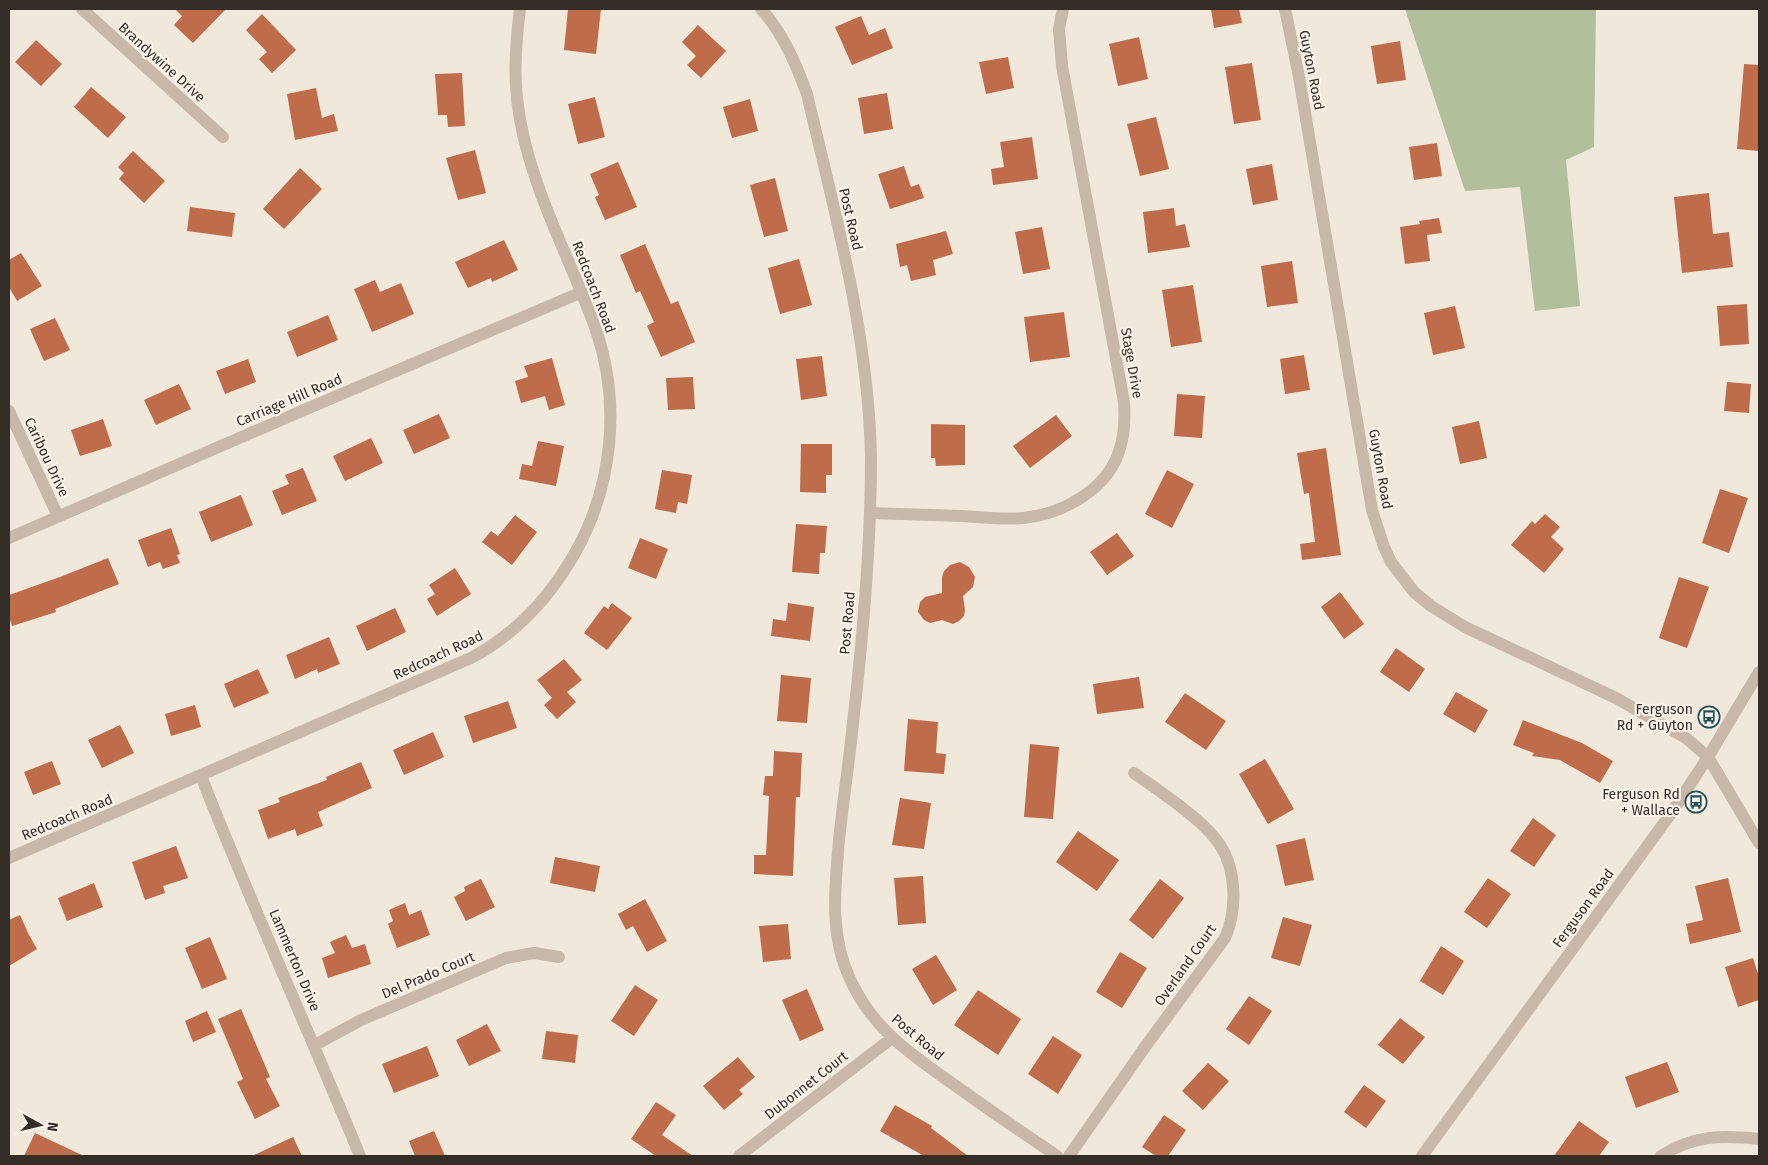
<svg xmlns="http://www.w3.org/2000/svg" width="1768" height="1165" font-family="'Fira Sans',sans-serif">
<rect width="100%" height="100%" fill="#f1e8dc"/>
<path fill="#b2bf9d" d="M1405,9H1596L1594,147L1566,160L1580,306L1535,311L1520,187L1465,191Z"/>
<path fill="#bf6c4b" d="M175,9H226L193,43L174,25L182,16Z
M568,9H601L596,54L564,50Z
M1211,9H1239L1242,23L1214,28Z
M262,14L296,50L272,73L259,59L267,52L246,30Z
M861,16L869,35L885,28L893,48L852,65L835,27Z
M698,25L726,51L701,78L687,65L696,56L682,42Z
M1139,37L1148,79L1118,86L1109,44Z
M36,40L62,64L41,86L15,62Z
M1400,41L1406,80L1377,84L1371,46Z
M1008,57L1014,88L986,94L979,62Z
M1252,63L1261,120L1234,124L1225,67Z
M1744,64L1759,65V151L1737,149Z
M462,73L465,126L448,127L447,115H438L435,74Z
M91,87L126,117L108,138L74,107Z
M316,88L322,118L334,114L338,131L295,140L287,94Z
M887,93L893,129L864,134L858,98Z
M595,97L605,137L578,144L568,104Z
M750,99L758,131L732,138L723,107Z
M1156,117L1169,169L1140,176L1127,124Z
M1032,137L1038,179L993,185L991,169L1004,167L1000,142Z
M1437,143L1442,176L1414,180L1409,147Z
M475,150L486,193L458,200L446,158Z
M133,151L165,181L144,203L119,179L124,173L118,167Z
M618,162L637,207L605,220L595,197L599,195L590,174Z
M1272,164L1278,200L1253,205L1246,169Z
M904,166L911,187L919,184L924,198L890,209L878,174Z
M300,168L322,189L284,229L263,209Z
M775,178L788,231L764,237L750,185Z
M1709,193L1713,234L1729,232L1733,267L1682,273L1674,197Z
M190,207L235,213L232,237L187,231Z
M1174,208L1176,226L1185,224L1190,247L1148,253L1143,212Z
M1439,218L1442,233L1427,235L1430,261L1405,264L1400,227L1420,224L1419,221Z
M1042,227L1050,269L1023,274L1015,232Z
M946,231L953,254L933,260L936,275L911,281L907,265L900,267L896,244Z
M504,240L518,270L492,282L491,278L468,288L455,262Z
M645,244L671,304L678,301L695,342L661,357L647,326L654,322L640,291L636,293L620,255Z
M21,253L42,286L17,301L9,287V260Z
M799,259L812,305L780,314L768,268Z
M1292,261L1298,303L1267,307L1261,266Z
M375,280L380,292L401,283L414,314L372,332L354,289Z
M1193,285L1202,342L1171,347L1162,290Z
M1747,304L1749,344L1720,346L1717,306Z
M1455,306L1465,348L1433,355L1424,313Z
M1064,312L1070,357L1030,362L1024,317Z
M328,315L338,340L297,357L287,332Z
M55,318L70,350L44,361L30,329Z
M1304,355L1310,390L1285,394L1280,359Z
M822,356L827,396L801,400L796,359Z
M552,358L565,405L549,410L545,396L521,403L515,381L528,377L524,366Z
M248,359L256,382L225,394L216,371Z
M693,377L695,409L668,410L666,378Z
M1727,382L1751,384L1749,413L1724,411Z
M179,384L191,409L156,425L144,400Z
M1177,394L1205,396L1202,438L1174,436Z
M439,414L450,438L414,454L403,430Z
M1056,415L1072,436L1030,468L1013,446Z
M103,419L112,446L80,456L71,430Z
M1479,421L1487,458L1460,464L1452,427Z
M931,424L965,425V465L936,466L935,458H931Z
M371,438L383,463L345,481L333,456Z
M538,441L564,446L556,486L519,479L522,464L532,466Z
M801,444H832V475H826V493L800,492Z
M1326,448L1341,555L1302,560L1300,544L1315,542L1309,493L1304,494L1297,453Z
M303,468L317,501L282,515L272,491L289,484L285,475Z
M662,470L692,475L687,504L678,502L676,513L655,509Z
M1167,470L1194,484L1172,528L1145,514Z
M1720,489L1748,498L1729,553L1702,543Z
M241,495L253,525L211,542L199,512Z
M1545,514L1560,527L1551,537L1564,549L1544,573L1511,545L1532,521L1535,524Z
M515,515L537,532L512,565L482,542L491,531L498,536Z
M796,524L827,526L825,553H820L819,574L792,572Z
M171,528L180,554L177,555L180,563L163,569L160,562L148,567L138,540Z
M1117,533L1134,556L1107,575L1090,552Z
M640,538L668,549L656,579L628,568Z
M108,558L119,584L55,609L56,612L12,626L9,616V595L60,577Z
M960,562L969,567L975,577L973,587L963,596L965,610L964,616L959,621L953,624L942,620L930,623L924,620L918,612L920,602L925,597L942,593V577L944,571L950,565Z
M455,568L471,594L437,616L427,599L435,594L429,585Z
M1679,577L1709,587L1687,648L1659,638Z
M1340,592L1364,624L1344,639L1321,607Z
M612,603L632,618L607,650L584,633L604,606L608,609Z
M788,603L814,607L810,641L771,636L773,619L786,621Z
M395,608L406,632L367,651L356,626Z
M329,637L340,664L318,673L317,669L295,679L286,655Z
M1396,648L1425,669L1409,692L1380,672Z
M564,659L582,680L567,692L576,702L557,719L544,705L552,698L537,680Z
M258,669L269,693L234,708L224,684Z
M781,675L811,678L807,723L777,721Z
M1139,677L1144,708L1097,714L1093,684Z
M1456,692L1488,710L1475,733L1443,714Z
M1185,693L1226,721L1206,750L1165,722Z
M508,701L517,728L473,743L464,716Z
M195,705L201,727L171,736L165,714Z
M908,719L938,722L936,753L946,754L944,774L904,771Z
M1523,720L1582,743L1613,761L1600,783L1560,760L1532,756L1534,753L1513,745Z
M120,725L134,753L102,768L88,740Z
M433,732L444,757L404,775L393,750Z
M1030,744L1059,747L1053,819L1024,817Z
M774,751L802,753L800,797H796L793,876L754,874V855H766L769,796L763,795L765,776H773Z
M1265,759L1294,809L1268,824L1239,774Z
M52,761L61,784L33,795L24,772Z
M361,762L372,788L318,812L323,826L297,836L295,829L268,839L258,810L280,802L278,798L327,780L326,777Z
M900,798L931,803L924,849L892,845Z
M1533,818L1556,835L1534,867L1510,851Z
M1078,831L1119,860L1097,891L1056,862Z
M1305,838L1314,880L1285,886L1276,845Z
M176,846L188,878L163,886L165,893L145,900L132,862Z
M555,857L600,866L595,892L550,883Z
M923,876L926,923L898,925L894,878Z
M1488,878L1511,894L1487,928L1464,912Z
M1728,878L1741,932L1690,944L1686,924L1703,920L1695,886Z
M481,879L495,907L466,921L454,897L465,891L464,887Z
M1160,879L1184,898L1153,939L1129,920Z
M94,883L103,907L67,921L58,898Z
M645,899L667,941L647,952L633,926L626,930L618,914Z
M405,903L409,915L421,910L430,935L397,948L388,924L393,921L389,910Z
M20,915L29,935L37,949L9,966V920Z
M1283,917L1312,925L1300,966L1271,958Z
M788,924L791,959L763,962L759,926Z
M346,935L352,948L365,944L371,964L328,978L322,958L335,953L330,942Z
M210,937L227,979L202,989L185,948Z
M1441,946L1464,961L1443,995L1420,981Z
M1120,952L1147,968L1122,1008L1096,992Z
M936,955L957,990L933,1005L912,969Z
M1753,958L1759,977V1000L1738,1007L1725,967Z
M635,985L658,1000L634,1036L611,1021Z
M807,989L824,1030L800,1041L782,1000Z
M978,990L1021,1019L998,1055L954,1025Z
M1249,996L1272,1011L1249,1045L1226,1029Z
M241,1009L270,1077L266,1079L280,1106L255,1119L237,1082L243,1079L218,1019Z
M207,1011L216,1032L193,1042L185,1021Z
M1400,1018L1425,1037L1403,1064L1378,1045Z
M487,1024L501,1051L469,1066L456,1040Z
M546,1031L578,1035L575,1063L542,1059Z
M1053,1036L1082,1055L1058,1094L1028,1074Z
M427,1046L439,1076L394,1093L382,1064Z
M738,1057L755,1077L739,1090L743,1094L724,1110L703,1086Z
M1667,1062L1679,1092L1636,1108L1625,1077Z
M1208,1063L1229,1081L1203,1110L1182,1091Z
M1364,1085L1386,1101L1366,1128L1344,1112Z
M656,1102L676,1115L662,1135L693,1156H656L631,1139Z
M895,1105L932,1126L931,1128L968,1156H924L880,1131Z
M1164,1115L1186,1130L1168,1156H1156L1142,1147Z
M1579,1121L1609,1142L1599,1156H1554Z
M434,1131L445,1156H415L409,1141Z
M35,1133L84,1156H24Z
M293,1137L302,1156H252Z"/>
<g fill="none" stroke-linecap="round" stroke-linejoin="round">
<path stroke="#c8b8a9" stroke-width="12" d="M82,9L223,137
M761,9C783,33 796,64 807,94C835,214 869,335 871,459C871,547 863,636 853,723C849,762 843,801 839,840C835,887 829,934 850,979C873,1030 912,1055 956,1086C989,1110 1023,1133 1057,1156
M1285,9L1299,77L1372,510L1384,547L1391,562L1414,592L1431,606L1465,627L1616,698L1686,738L1708,757L1759,843
M9,411L58,516
M870,513C901,514 931,515 962,516C982,517 1003,520 1023,518C1063,514 1109,489 1120,448C1125,433 1125,417 1124,402L1062,66L1059,29L1063,9
M9,538L304,410L582,292
M201,776C251,904 308,1029 360,1156
M9,858L471,658C516,634 550,597 575,553C613,486 621,403 596,330C575,271 545,215 528,154C513,101 513,63 520,9
M315,1045L361,1020L506,958L534,953L559,957
M739,1156L892,1038
M1069,1156L1145,1047L1225,938C1237,911 1237,871 1220,845C1204,820 1159,791 1134,773
M1661,1156C1694,1135 1721,1135 1759,1139"/>
<path stroke="#c8b8a9" stroke-width="12" d="M1422,1156L1672,812L1708,757L1759,672"/>
</g>
<defs>
<g id="bus-ring" transform="scale(1.125)"><circle r="9.5" fill="#f8f2e8" stroke="#204f55" stroke-width="1.5"/><path d="M-5-6H5V4H4V6H2V4H-2V6H-4V4H-5ZM-3.5-4V0h7V-4ZM-3.5 1.2v1.5H-2V1.2ZM2 1.2v1.5H3.5V1.2Z" fill="#204f55"/></g>
</defs>
<g fill-rule="evenodd">
<use href="#bus-ring" x="1709" y="717"/>
<use href="#bus-ring" x="1696" y="802"/>
</g>
<g text-anchor="middle" stroke-width="4.5" stroke-linejoin="round" paint-order="stroke">
<g font-size="14" fill="#352d28" stroke="#f8f2e8">
<text transform="translate(162 62) rotate(42)" y="5">Brandywine Drive</text>
<text transform="translate(1312 70) rotate(79)" y="5">Guyton Road</text>
<text transform="translate(851 219) rotate(77)" y="5">Post Road</text>
<text transform="translate(594 287) rotate(69)" y="5">Redcoach Road</text>
<text transform="translate(1132 363) rotate(80)" y="5">Stage Drive</text>
<text transform="translate(289 400) rotate(-23)" y="5">Carriage Hill Road</text>
<text transform="translate(47 457) rotate(65)" y="5">Caribou Drive</text>
<text transform="translate(1381 469) rotate(80)" y="5">Guyton Road</text>
<text transform="translate(847 623) rotate(-85)" y="5">Post Road</text>
<text transform="translate(438 655) rotate(-25)" y="5">Redcoach Road</text>
<text transform="translate(67 817) rotate(-23)" y="5">Redcoach Road</text>
<text transform="translate(1583 908) rotate(-54)" y="5">Ferguson Road</text>
<text transform="translate(295 960) rotate(67)" y="5">Lammerton Drive</text>
<text transform="translate(1185 965) rotate(-55)" y="5">Overland Court</text>
<text transform="translate(428 975) rotate(-23)" y="5">Del Prado Court</text>
<text transform="translate(918 1037) rotate(40)" y="5">Post Road</text>
<text transform="translate(806 1085) rotate(-38)" y="5">Dubonnet Court</text>
</g>
<g font-size="14" fill="#352d28" stroke="#f8f2e8" text-anchor="end">
<text x="1693" y="714">Ferguson<tspan x="1693" dy="16">Rd + Guyton</tspan></text>
<text x="1680" y="799">Ferguson Rd<tspan x="1680" dy="16">+ Wallace</tspan></text>
</g>
</g>
<rect width="1768" height="1165" fill="none" stroke="#352d28" stroke-width="20"/>
<g transform="translate(40 1125) rotate(98)" stroke="#f8f2e8" stroke-width="4" paint-order="stroke">
<path d="M0-4L9 19L0 12L-9 19Z" fill="#352d28"/>
<text y="-8" font-size="14" font-weight="bold" text-anchor="middle" fill="#352d28">N</text>
</g>
</svg>
